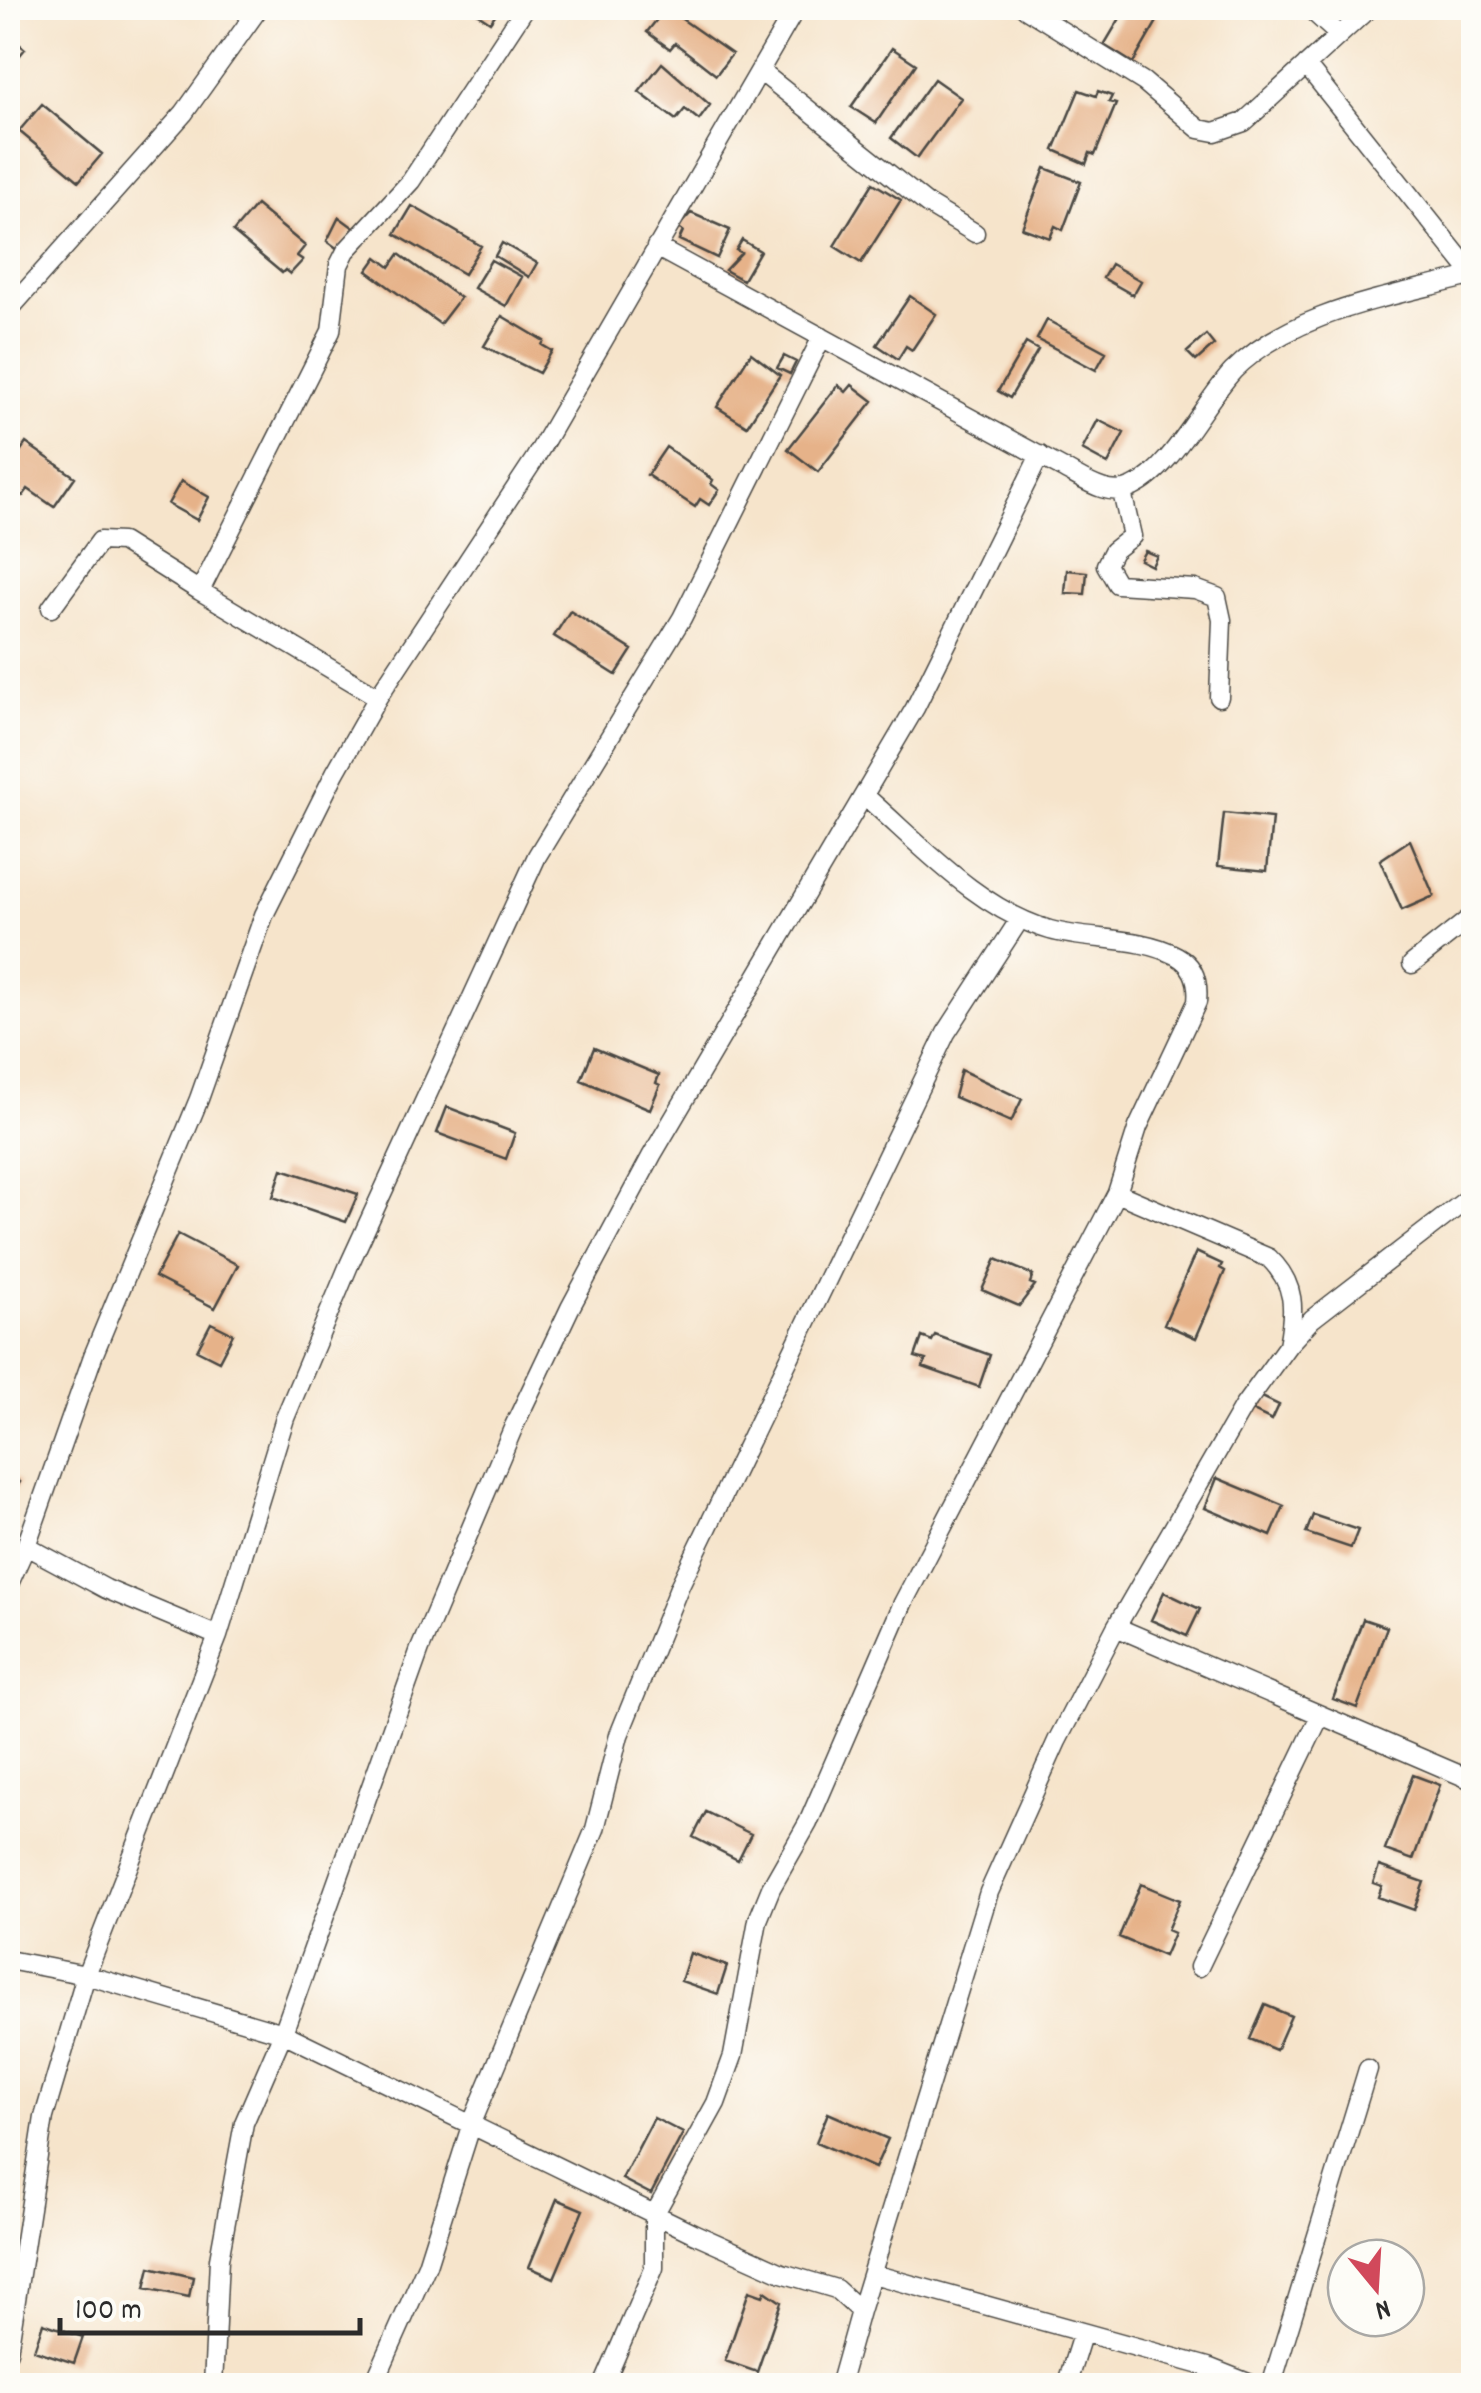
<svg xmlns="http://www.w3.org/2000/svg" width="1481" height="2393" font-family="Dekko,sans-serif">
<rect width="100%" height="100%" fill="#fdfcf7"/>
<filter id="ink" filterUnits="userSpaceOnUse"><feTurbulence type="fractalNoise" baseFrequency=".01" numOctaves="2"/><feDisplacementMap in="SourceGraphic" scale="20" xChannelSelector="R" yChannelSelector="G"/><feConvolveMatrix kernelMatrix="1 2 1 2 8 2 1 2 1" color-interpolation-filters="sRGB"/></filter>
<filter id="wash" filterUnits="userSpaceOnUse"><feTurbulence type="fractalNoise" baseFrequency=".0048" numOctaves="4" result="noise"/><feDisplacementMap in="SourceGraphic" scale="40" xChannelSelector="R" yChannelSelector="G"/><feGaussianBlur stdDeviation="2.25" result="paint"/><feColorMatrix in="noise" values="0 0 0 0 0 0 0 0 0 0 0 0 0 0 0 0 0 1.4 0 .05"/><feComposite in="paint" operator="in"/></filter>
<g filter="url(#wash)">
<rect width="100%" height="100%" fill="#f6e4cb"/>
<g id="blocks">
<path fill="#e6b289" d="M469,8H500L490,22Z
M666,8L732,54L716,75L675,43L670,49L647,32Z
M1126,8H1141L1159,18L1133,63L1104,45Z
M12,38L25,49L8,70V43Z
M892,48L916,64L876,123L851,107Z
M662,63L710,105L699,120L685,109L676,120L639,92Z
M934,79L961,98L917,158L891,138Z
M1079,90L1096,96L1098,91L1112,96L1109,102L1116,104L1095,155L1090,153L1086,164L1054,150Z
M42,104L102,154L79,181L19,131Z
M1045,168L1081,182L1063,230L1055,226L1050,238L1022,228Z
M873,183L901,200L861,263L834,246Z
M256,205L305,246L297,256L303,260L290,274L285,270L282,273L233,232Z
M412,206L481,246L464,274L395,234Z
M691,213L730,230L717,258L679,240L683,231L677,228Z
M339,217L354,228L338,249L327,241Z
M742,240L760,251L743,280L725,270L741,253L736,250Z
M502,243L537,263L529,277L495,256Z
M399,254L460,298L440,324L367,271L377,257L390,267Z
M491,260L522,277L506,306L474,288Z
M1111,264L1141,281L1133,295L1103,278Z
M910,296L936,314L912,350L906,346L898,359L877,345Z
M502,316L544,341L542,345L552,351L539,373L484,346Z
M1047,320L1106,352L1096,370L1037,339Z
M1206,335L1214,345L1196,361L1187,352Z
M1026,343L1038,350L1010,398L998,391Z
M751,353L780,375L747,426L717,407Z
M784,356L796,362L790,374L777,368Z
M838,385L846,392L852,385L873,401L818,472L788,449Z
M1098,420L1124,433L1108,464L1082,450Z
M26,443L75,477L54,507L28,489L23,496L8,486L13,479L8,469Z
M666,447L713,480L711,484L719,490L709,505L700,499L695,507L647,475Z
M181,481L209,497L197,520L168,504Z
M1145,551L1157,556L1152,566L1140,560Z
M1067,570L1087,572L1085,594L1065,593Z
M570,611L632,650L616,675L554,636Z
M1224,813L1272,818L1267,871L1218,866Z
M1410,840L1434,896L1402,910L1380,860Z
M594,1048L659,1075L656,1083L660,1085L650,1109L581,1080Z
M961,1070L1022,1099L1011,1122L954,1097Z
M447,1107L515,1133L506,1159L437,1133Z
M282,1169L358,1194L346,1222L273,1197Z
M178,1234L238,1265L215,1308L155,1277Z
M1196,1252L1222,1264L1220,1268L1225,1271L1196,1338L1164,1324Z
M996,1259L1033,1275L1030,1283L1035,1285L1019,1306L982,1290Z
M211,1323L233,1334L219,1361L197,1350Z
M935,1335L990,1355L979,1387L923,1367L926,1360L915,1357L922,1337L932,1341Z
M1260,1396L1279,1405L1272,1420L1253,1411Z
M8,1473L20,1482L8,1500Z
M1217,1478L1284,1506L1271,1536L1205,1508Z
M1313,1515L1358,1530L1351,1548L1306,1533Z
M1164,1592L1200,1609L1187,1636L1151,1620Z
M1363,1619L1387,1627L1357,1708L1333,1699Z
M1413,1775L1440,1785L1413,1860L1385,1850Z
M706,1812L751,1834L738,1860L693,1837Z
M1379,1866L1424,1882L1414,1910L1378,1897L1382,1886L1373,1883Z
M1141,1884L1180,1900L1167,1930L1174,1933L1164,1956L1119,1937Z
M690,1953L727,1966L718,1994L681,1981Z
M1265,2005L1291,2016L1276,2050L1250,2039Z
M828,2113L888,2139L875,2168L816,2142Z
M654,2118L683,2133L651,2194L622,2179Z
M557,2199L583,2210L554,2278L529,2267Z
M150,2267L193,2277L189,2297L145,2288Z
M749,2291L763,2296L765,2291L781,2302L757,2372L725,2361Z
M43,2323L83,2337L74,2363L34,2350Z"/>
</g>
</g>
<g filter="url(#ink)">
<use href="#blocks" fill-opacity="0" stroke="#494743" stroke-width="2.5"/>
<g fill="none" stroke-linecap="round" stroke-linejoin="round">
<g stroke="#494743" stroke-width="21">
<path id="street" d="M1025,8L1144,82L1199,129L1215,132L1244,122L1369,8
M1309,8L1339,35
M1306,65L1474,276
M760,71L927,204L975,233
M656,247L1062,468C1083,479 1109,499 1133,487C1172,469 1203,403 1233,371C1293,310 1394,297 1474,275
M8,311L184,113L259,8
M1122,492L1132,536L1113,551L1106,565L1117,584L1195,589L1217,597L1222,620L1219,697
M51,608L100,541L122,542L200,591
M378,697L200,591L331,331L339,265L346,251L411,181L525,8
M865,796C919,843 979,910 1050,930C1089,941 1141,936 1177,956C1195,966 1199,983 1197,1002L1138,1127L1117,1193
M1412,964L1474,915
M26,1546L106,1589L218,1636
M8,1586L26,1546L93,1356L199,1099L264,915L335,773L378,697L534,460L796,8
M1116,1627L1243,1407L1288,1345L1312,1319L1474,1194
M8,1960L86,1975L283,2033L693,2233L782,2273L836,2289L860,2311L839,2386
M1199,1967L1319,1718
M873,2274L1208,2367L1256,2386
M860,2311L989,1892L1057,1741L1116,1627L1474,1781
M8,2352L44,2117L86,1975L218,1636L285,1418L349,1265L537,856L682,618L822,337
M213,2386L219,2259L244,2123L283,2033L420,1649L514,1426L570,1308L652,1155L915,708L1040,455
M373,2386L427,2265L472,2123L595,1829L619,1735L680,1585L946,1033L1020,919
M603,2386L654,2268V2215L716,2103L733,2056L758,1920L771,1888L808,1823L903,1603L1117,1193L1269,1258C1296,1284 1295,1310 1288,1345
M1066,2386L1082,2335
M1271,2386L1368,2069"/>
</g>
<use href="#street" stroke="#fff" stroke-width="18"/>
</g>
</g>
<rect width="1481" height="2393" fill="none" stroke="#fdfcf7" stroke-width="40"/>
<g transform="translate(1376 2288) rotate(162)"><circle r="48" fill="#fdfcf7" stroke="#a9a8a5" stroke-width="2.5"/>
<path d="M0-8L18 38L0 25L-18 38Z" fill="#d1495b"/>
<text y="-15" font-size="28" font-weight="bold" text-anchor="middle" fill="#2b2b2b">N</text>
</g>
<path d="M60 2318v15h300v-15" fill="none" stroke="#2b2b2b" stroke-width="5"/>
<text x="75" y="2318" font-size="30" fill="#2b2b2b" stroke="#fdfcf7" stroke-width="8" paint-order="stroke">100 m</text>
</svg>
